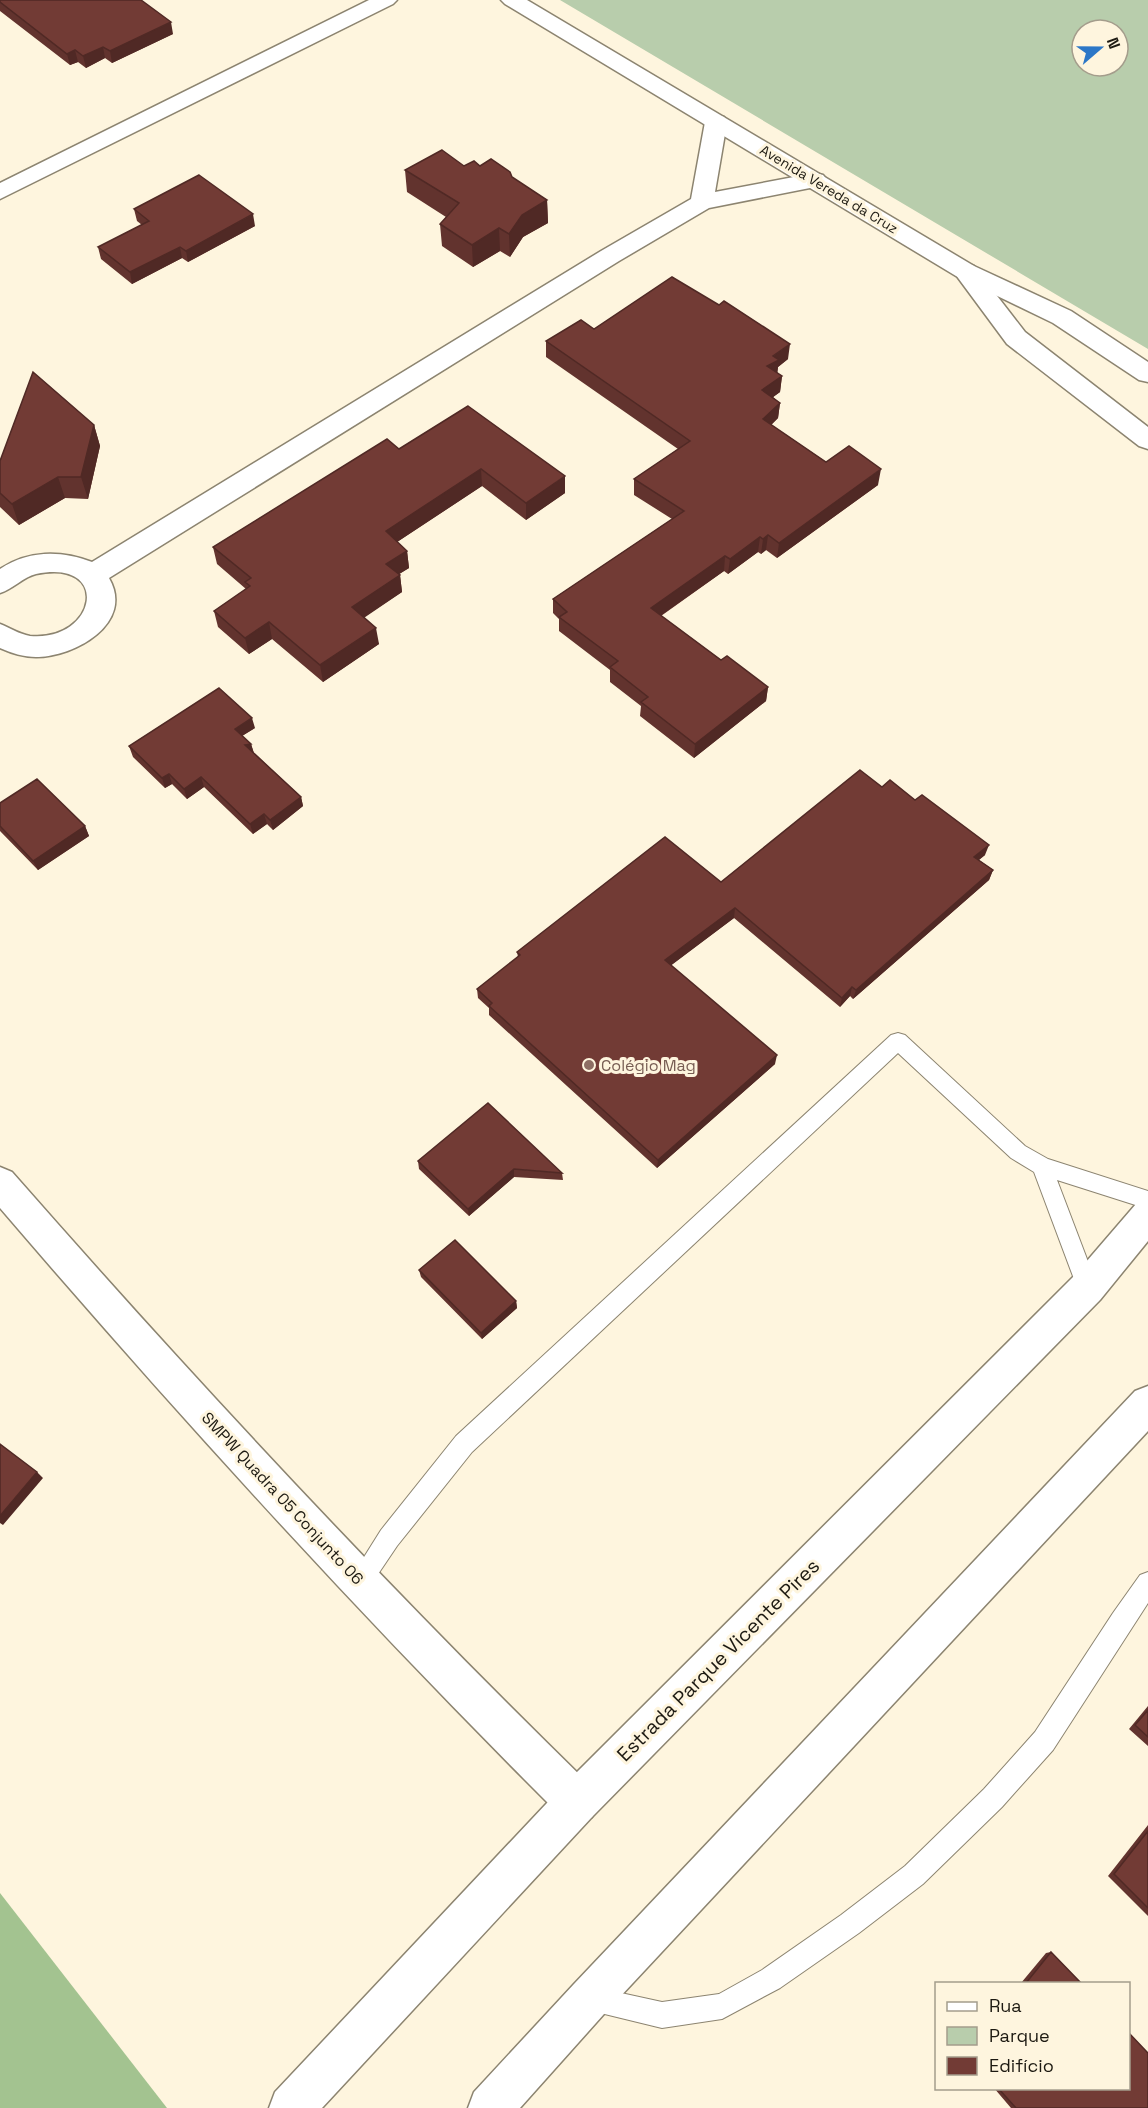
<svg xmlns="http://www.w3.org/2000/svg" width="1148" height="2108" font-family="'Space Grotesk',sans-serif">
<rect width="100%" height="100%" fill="#fef5de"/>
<path fill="#b8cdac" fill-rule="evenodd" d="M560,0H1148V349ZM1082,30H1118V66H1082Z"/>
<path fill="#a3c390" d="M0,1893L167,2108H0Z"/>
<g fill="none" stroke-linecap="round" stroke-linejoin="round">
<g stroke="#8c8470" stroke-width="2">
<path id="lane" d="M898,1033L905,1035L1025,1146L1048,1159L1148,1191V1209L1057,1180L1098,1288L1094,1295L1087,1298L1080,1295L1034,1172L1011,1158L898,1053L472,1452L397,1546L368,1589L360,1592L352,1589L349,1581L381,1530L456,1436L891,1035Z
M1148,1572V1603L1053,1750L1002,1807L923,1884L859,1933L780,1988L722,2019L662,2028L580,2008L576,1999L580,1990L589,1986L662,2002L719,1994L762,1970L841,1915L905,1866L984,1789L1035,1732L1113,1613L1140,1575Z"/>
</g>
<g stroke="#8c8470" stroke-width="3">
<path id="street" d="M369,0H397L393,4L0,199V183Z
M716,115L724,117L727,122L715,192L815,173L823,175L827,180L823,185L815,187L709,208L619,261L109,578C135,623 75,657 36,657C24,657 11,653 0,648V624C10,628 19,634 30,636C97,642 112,558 36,574C23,577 13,589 0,593V569C28,550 61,550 92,562L601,251L691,199L705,122L708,117Z
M0,1167L12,1172C198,1384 390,1590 592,1787L598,1802L592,1817L577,1823L562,1817C366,1622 180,1418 0,1208Z"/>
</g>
<g stroke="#8c8470" stroke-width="3">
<path id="secondary" d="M501,0H527L974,266L1071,311L1148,362V382L1139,380L1053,323L956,276L505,4Z"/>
</g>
<g stroke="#8c8470" stroke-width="3">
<path id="primary" d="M965,263L974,266L1025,332L1148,427V449L1139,446L1007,344L953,271L956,266Z
M1148,1199V1241L1100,1300L592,1817L322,2108H269L275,2092L562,1787L1074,1276L1136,1204Z
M1148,1386V1431L604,2014L520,2108H468L474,2092L574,1984L1135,1391Z"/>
</g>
<use href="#lane" fill="#fff" fill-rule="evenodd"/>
<use href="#street" fill="#fff" fill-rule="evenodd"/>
<use href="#secondary" fill="#fff" fill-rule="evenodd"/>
<use href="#primary" fill="#fff" fill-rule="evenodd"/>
</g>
<path fill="#62332e" d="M0,0L173,34L112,63L105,58L86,68L78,62L70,65L0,11Z
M480,166L512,177L547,200L548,223L523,237L510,257L500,251L473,267L442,246L440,224L446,217L407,192L405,170Z
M134,209L255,226L188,262L182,258L132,284L101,259L98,247L142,225L137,221Z
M594,329L788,359L778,367L777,373L782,376L780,392L773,397L780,403L778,418L771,425L826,462L878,485L777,558L766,550L761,554L758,552L728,574L724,571L661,616L721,660L768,687L766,701L694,758L640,716L641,706L610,682V670L559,631V619L553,613V599L672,519L634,495V479L678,449L546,357V341Z
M468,406L565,493L526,520L482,486L397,542L407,551L409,568L399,574L400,575L402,592L364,617L379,644L323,682L272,639L249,654L218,627L214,611L246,589L217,564L213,547L399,449Z
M94,425L100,446L88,499L65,498L19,525L0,507V461Z
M255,728L242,736L251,744L254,753L301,797L303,806L273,830L267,824L253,834L204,787L187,799L172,784L165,788L133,757L129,746Z
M882,787L985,855L979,860L993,870L989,880L853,999L850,996L840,1007L734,918L671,965L775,1064L657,1168L489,1015V1008L478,998L477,989L518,957L517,952L721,882Z
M0,803L85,826L89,836L38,870L0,831Z
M418,1161L562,1173L563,1180L514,1177L469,1216L419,1169Z
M419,1270L516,1301L517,1308L482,1339L421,1277Z
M1148,1706V1746L1129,1729Z
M1148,1825V1916L1108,1876Z
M1051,1952L1081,1983H1021L1046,1953Z
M994,2088H1128L1148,2108H1011Z"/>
<path fill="#502925" d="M171,22L173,34L112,63L110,51Z
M103,47L105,58L86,68L83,56Z
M75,50L78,62L70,65L67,54Z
M547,200L548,223L523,237L510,257L509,234L522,215Z
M253,214L255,226L188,262L186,251Z
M499,228L500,251L473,267L472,245Z
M180,247L182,258L132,284L130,272Z
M790,344L788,359L778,367L777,376L767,366L773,356Z
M782,376L780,392L761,406L762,390Z
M780,403L778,418L761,435L763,419Z
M94,425L100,446L88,499L81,477Z
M481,469L482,486L388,548L386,531Z
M881,469L878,485L777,558L779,543Z
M565,476V493L526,520V503Z
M58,477L65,498L19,525L12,504Z
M768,535L766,550L761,554L763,539Z
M760,537L758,552L728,574L730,559Z
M407,551L409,568L388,581L386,564Z
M725,556L724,571L650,623L651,608Z
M400,575L402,592L355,624L352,607Z
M269,622L272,639L249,654L245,638Z
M376,628L379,644L323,682L320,665Z
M768,687L766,701L694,758L695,744Z
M252,718L255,728L237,739L235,729Z
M251,744L254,754L245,745Z
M169,774L172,784L165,788L162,778Z
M201,777L204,787L187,799L184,789Z
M301,797L303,806L273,830L270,820Z
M264,814L267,824L253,834L250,824Z
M85,826L89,836L38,870L33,861Z
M989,845L985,855L971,866L974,857Z
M993,870L989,880L853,999L856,990Z
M735,908L734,918L665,970V960Z
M852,987L850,996L840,1007L842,998Z
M777,1055L775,1064L657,1168L658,1160Z
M514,1169V1177L469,1216L468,1209Z
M516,1301L517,1308L482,1339L481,1333Z
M37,1472L43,1478L3,1525L0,1523V1516Z"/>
<path fill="#723b35" stroke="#502925" stroke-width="1.5" d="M0,0H141L171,22L110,51L103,47L83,56L75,50L67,54L0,2Z
M442,150L464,166L474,161L480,166L491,159L510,172L512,177L547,200L522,215L509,234L499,228L472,245L440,224L459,203L405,170Z
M199,175L253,214L186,251L180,247L130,272L98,247L149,221L134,209Z
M672,277L719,305L724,301L790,344L773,356L779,360L767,366L782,376L762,390L780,403L763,419L826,462L849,446L881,469L779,543L768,535L763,539L760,537L730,559L725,556L651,608L721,660L727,656L768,687L695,744L641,702L648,697L610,667L618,661L559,617L567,612L553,599L684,511L634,479L690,441L546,341L581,320L594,329Z
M33,372L94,425L81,477H58L12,504L0,493V461Z
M468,406L565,476L526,503L481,469L386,531L407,551L386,564L400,575L352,607L376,628L320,665L269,622L245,638L214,611L250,586L245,582L251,578L213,547L387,439L399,449Z
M219,688L252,718L235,729L251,744L245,745L301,797L270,820L264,814L250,824L201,777L184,789L169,774L162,778L129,746Z
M860,770L882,787L890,780L915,800L922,795L989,845L974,857L993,870L856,990L852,987L842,998L735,908L665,960L777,1055L658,1160L489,1006L492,1003L477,989L520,955L517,952L665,837L721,882Z
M37,779L85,826L33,861L0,826V803Z
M488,1103L562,1173L514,1169L468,1209L418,1161Z
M455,1240L516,1301L481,1333L419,1270Z
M0,1444L37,1472L0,1516Z
M1148,1710V1737L1135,1725Z
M1148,1831V1908L1114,1874Z
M1051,1952L1081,1983H1026Z
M1128,2032L1148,2053V2108H1016L998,2088H1128Z"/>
<circle fill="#8d6e63" stroke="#fef5de" stroke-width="2" cx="589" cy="1065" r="6"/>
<g text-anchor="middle" stroke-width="6" stroke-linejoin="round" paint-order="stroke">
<g font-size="14" fill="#1d1a12" stroke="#fef5de">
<text transform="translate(829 189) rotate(31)" y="5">Avenida Vereda da Cruz</text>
</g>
<g font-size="16" fill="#785e54" stroke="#fef5de" text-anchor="start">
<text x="601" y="1071">Colégio Mag</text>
</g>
<g font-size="16" fill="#1d1a12" stroke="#fef5de">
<text transform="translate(283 1498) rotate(47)" y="6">SMPW Quadra 05 Conjunto 06</text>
</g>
<g font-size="20" fill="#1d1a12" stroke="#fef5de">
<text transform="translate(718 1660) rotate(-45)" y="7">Estrada Parque Vicente Pires</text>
</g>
</g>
<rect x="935" y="1982" width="195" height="108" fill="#fef5de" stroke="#a49d8c" stroke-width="1.5"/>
<rect x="947" y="2002" width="30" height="9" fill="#ffffff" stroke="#a49d8c" stroke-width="1.5"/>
<text x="989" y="2012" font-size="18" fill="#1d1a12">Rua</text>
<rect x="947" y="2027" width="30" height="18" fill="#b8cdac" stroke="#a49d8c" stroke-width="1.5"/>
<text x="989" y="2042" font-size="18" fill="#1d1a12">Parque</text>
<rect x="947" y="2057" width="30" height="18" fill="#723b35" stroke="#a49d8c" stroke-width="1.5"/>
<text x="989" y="2072" font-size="18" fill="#1d1a12">Edifício</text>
<g transform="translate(1100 48) rotate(70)"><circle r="28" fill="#fef5de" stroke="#a49d8c" stroke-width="1.5"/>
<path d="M0-4.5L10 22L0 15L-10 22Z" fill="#2c77c7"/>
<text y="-9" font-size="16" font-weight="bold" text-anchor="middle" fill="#1d1a12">N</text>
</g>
</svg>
